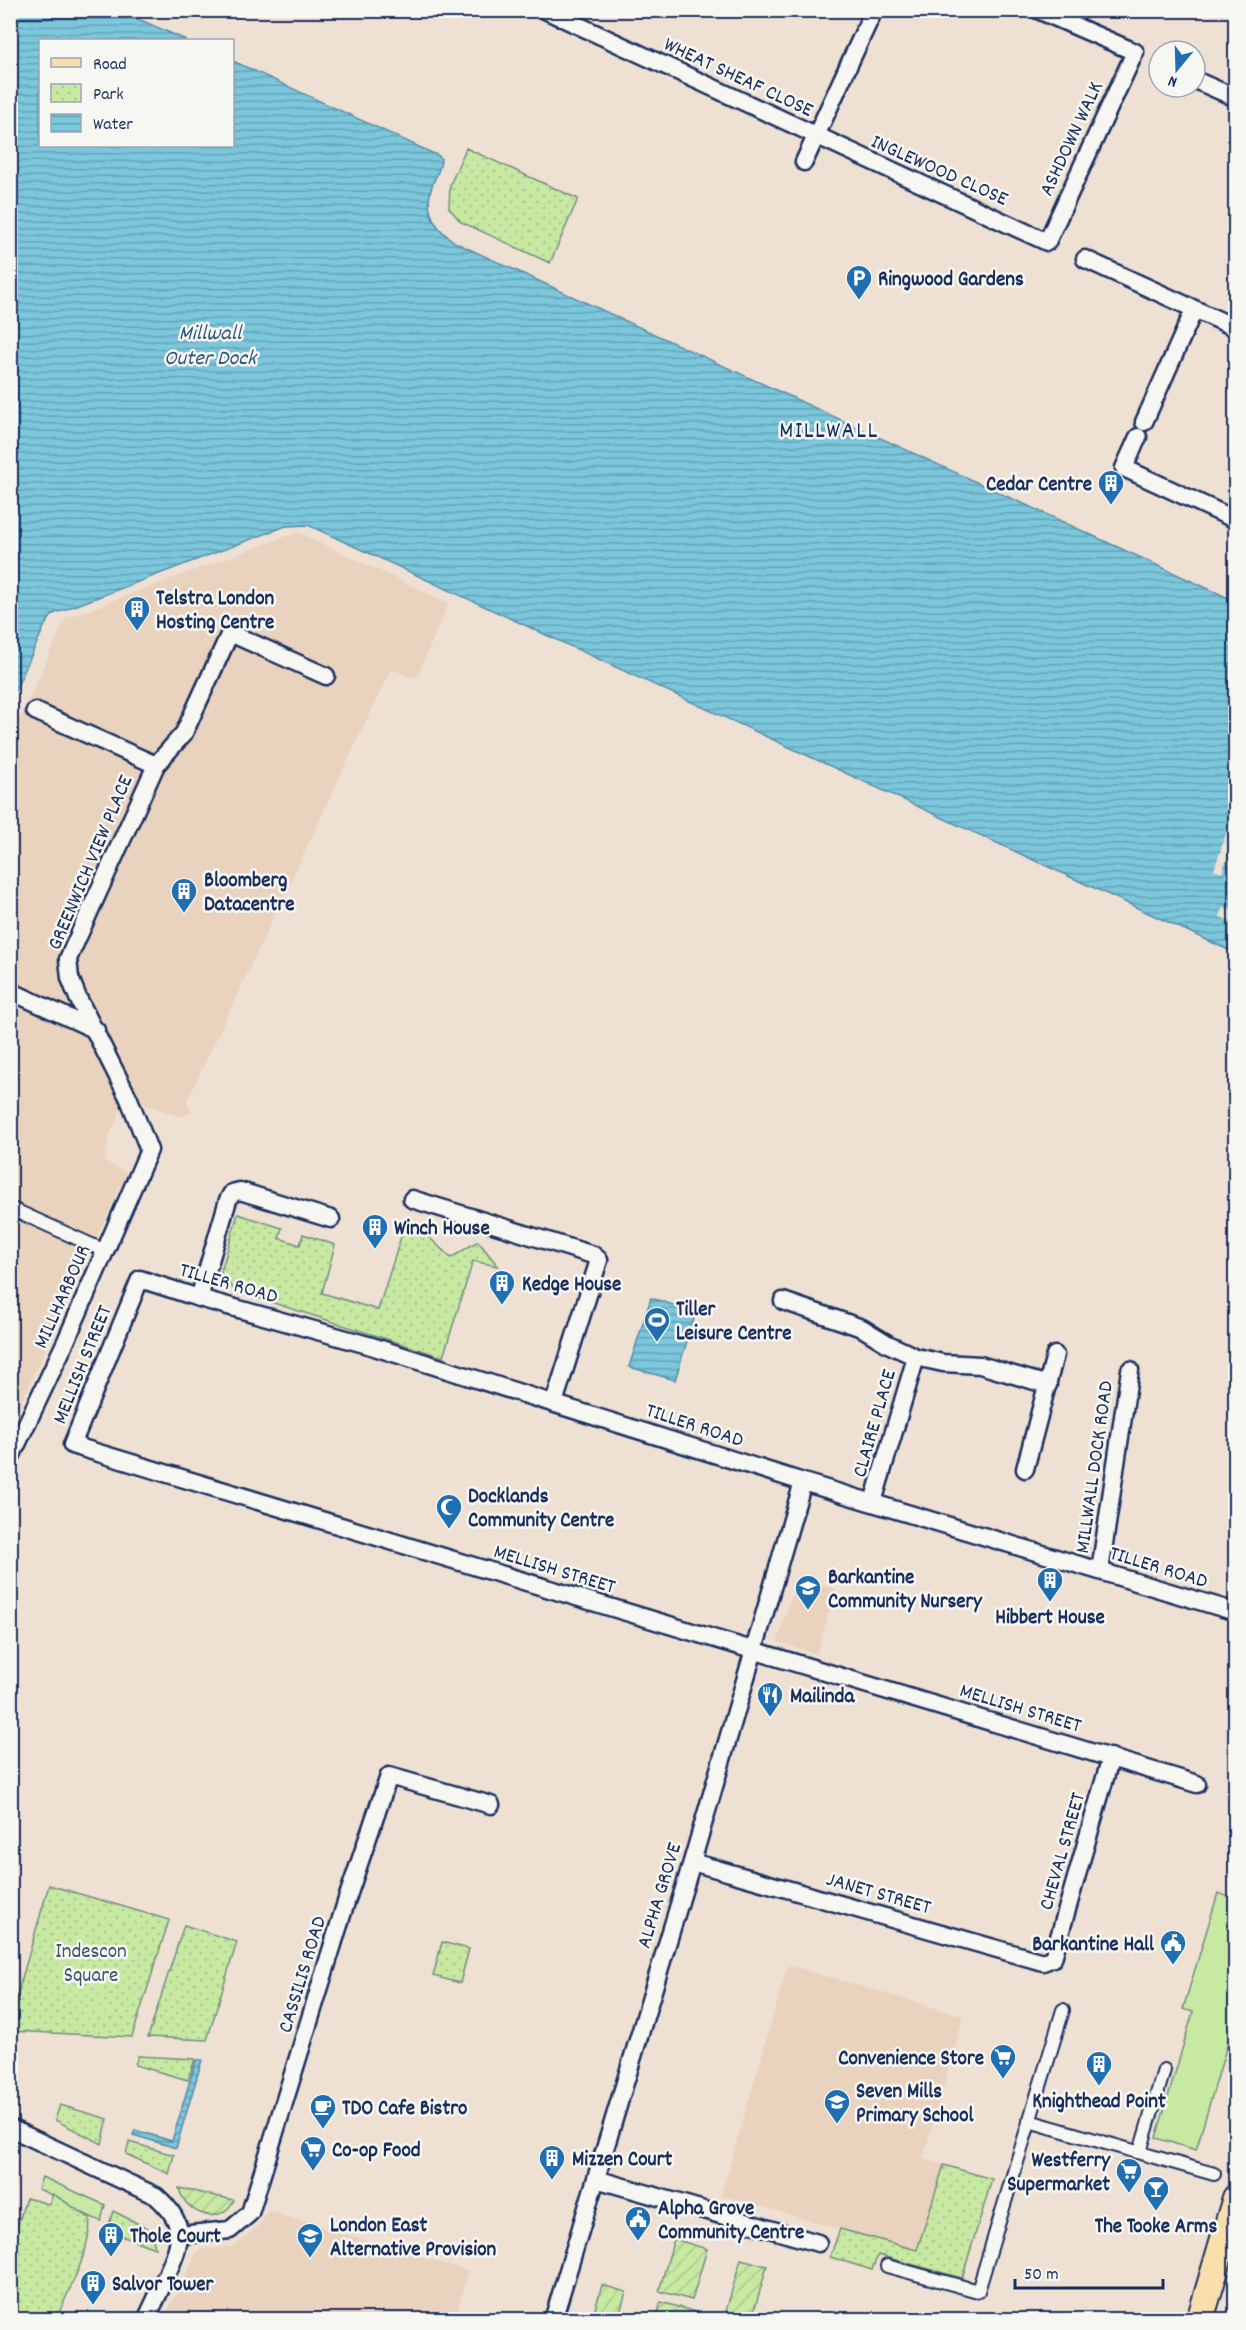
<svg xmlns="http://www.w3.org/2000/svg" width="1246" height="2330" font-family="Dekko,sans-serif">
<defs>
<pattern id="park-dots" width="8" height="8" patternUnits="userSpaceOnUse" patternTransform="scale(1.5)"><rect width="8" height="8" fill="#c8e9a2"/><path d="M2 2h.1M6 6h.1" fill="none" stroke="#abc88e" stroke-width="1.8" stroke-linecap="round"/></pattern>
<pattern id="garden-furrows" width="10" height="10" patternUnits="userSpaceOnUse" patternTransform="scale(1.5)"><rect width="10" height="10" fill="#c8e9a2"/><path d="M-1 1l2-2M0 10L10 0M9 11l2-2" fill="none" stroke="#abc88e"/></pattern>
<pattern id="water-rules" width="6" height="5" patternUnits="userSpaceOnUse" patternTransform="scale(1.5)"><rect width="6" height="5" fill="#7bc7db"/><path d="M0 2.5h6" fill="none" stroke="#64a2b5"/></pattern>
</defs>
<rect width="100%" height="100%" fill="#eee1d4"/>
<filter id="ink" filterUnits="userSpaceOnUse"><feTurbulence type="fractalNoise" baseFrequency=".0167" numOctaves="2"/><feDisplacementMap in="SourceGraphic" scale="12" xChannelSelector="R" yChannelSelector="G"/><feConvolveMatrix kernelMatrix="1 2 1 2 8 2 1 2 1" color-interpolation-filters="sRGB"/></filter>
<g filter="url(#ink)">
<path fill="#e9d3bf" d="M297,532L449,603L422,665L419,675L411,677L391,669L187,1101L192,1112L180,1117L144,1104L137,1094L120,1104L121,1110L108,1140L105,1162L127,1172L11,1424V737L66,618Z
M797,1577L836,1589L817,1654L777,1642Z
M788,1965L964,2016L923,2159L944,2165L917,2251L721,2195Z
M268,2211L469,2271L455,2319H164L198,2250L234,2246L261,2223Z"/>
<path fill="#c8e9a2" stroke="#728c80" stroke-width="1.5" d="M1218,1893L1235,1899V2018L1196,2150L1156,2138L1193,2012L1183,2009Z
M42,2177L105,2205L101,2221C78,2214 61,2197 38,2189Z"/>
<path fill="url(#park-dots)" stroke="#728c80" stroke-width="1.5" d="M466,148L578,199L550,263L461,222L449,208L450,185Z
M238,1214L282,1228L279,1238L300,1245L303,1234L335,1245L322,1293L378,1310L406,1221L413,1222L451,1258L478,1241L498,1266L473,1261L443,1357L236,1291L220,1275Z
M49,1885L169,1920L132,2037L11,2031V2016Z
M184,1925L237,1942L207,2040L148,2037Z
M442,1942L469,1949L460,1983L433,1976Z
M138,2056L195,2059L188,2080L135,2065Z
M60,2105L108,2119L102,2144L55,2120Z
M129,2142L174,2155L169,2174L126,2154Z
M944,2165L992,2179L962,2278L878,2255L872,2270L830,2257L840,2229L917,2250Z
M53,2194L90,2218C90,2253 70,2287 56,2319H26L11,2314V2247L26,2198L49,2204Z
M113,2211L151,2230L155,2248L107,2231Z"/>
<path fill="url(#garden-furrows)" stroke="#728c80" stroke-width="1.5" d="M179,2188L234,2200C220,2228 185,2214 179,2188Z
M674,2239L707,2249L692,2300L659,2291Z
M741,2259L767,2266L752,2318L726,2311Z
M602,2285L626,2292L618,2319H592Z
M661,2302L713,2317L712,2319H656Z"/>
<path fill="url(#water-rules)" stroke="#558aa9" stroke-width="1.5" d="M11,11H120L186,40H40V146H232L233,61L439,156L441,159C441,169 435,177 432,186C423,211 437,230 456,243L1235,601V953L308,525L286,526L53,614L45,625L11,700Z
M651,1298L696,1312L675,1380L629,1367Z
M196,2060H202L176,2148L133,2135L135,2130L172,2141Z"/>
<path fill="#eee1d4" d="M1235,807V841L1233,840L1222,873L1214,870Z
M1223,907L1235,911V923L1220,917Z"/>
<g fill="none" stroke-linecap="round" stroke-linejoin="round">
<g stroke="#1b2f5e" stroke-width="16">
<path id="pedestrian" d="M10,1208L105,1251
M1029,2121L1214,2174
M1140,2152L1164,2070
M887,2266L978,2291L1063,2010"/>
</g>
<g stroke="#1b2f5e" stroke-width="21">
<path id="minor" d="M545,10L1047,242L1135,52L1038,10
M1195,80L1236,98
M804,162L874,10
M1085,259L1236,328
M1144,422L1194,310
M1138,437L1124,468L1236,520
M35,711L156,765
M10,991L96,1030
M412,1199L593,1255L599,1260L554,1403
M199,1298L228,1200L232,1193L240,1191L331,1219
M783,1301L862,1328L888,1344L916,1357L943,1363L980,1365L1048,1385
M10,1459L66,1341L149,1150L129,1099L78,998L70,978L68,959L156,765L184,733L230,633L326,676
M1025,1469L1055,1355
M873,1502L916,1357
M1100,1571L1130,1370
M1197,1784L72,1445L140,1279L199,1298L368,1345L803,1482L1236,1612
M692,1862L1043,1962L1053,1958L1111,1757
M10,2128L156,2196C188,2224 182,2241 166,2276C160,2291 153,2305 146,2320
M596,2179L818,2243
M180,2235L230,2230L250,2213L347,1899L389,1776L491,1805
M553,2320L692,1862L803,1482"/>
</g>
<g stroke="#1b2f5e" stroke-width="30">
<path id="primary" d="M1200,2320L1236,2198"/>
</g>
<use href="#pedestrian" stroke="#f6f6f2" stroke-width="12"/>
<use href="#minor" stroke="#f6f6f2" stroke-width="16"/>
<use href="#primary" stroke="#f8deab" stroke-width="26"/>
</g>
</g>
<defs>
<g id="parking-pin" transform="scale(1.35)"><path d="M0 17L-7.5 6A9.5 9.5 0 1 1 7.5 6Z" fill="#1f6fb2" stroke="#f6f6f2"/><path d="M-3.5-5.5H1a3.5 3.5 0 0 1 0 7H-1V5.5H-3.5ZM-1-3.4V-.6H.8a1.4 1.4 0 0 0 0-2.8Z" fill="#fff"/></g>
<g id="building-pin" transform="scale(1.35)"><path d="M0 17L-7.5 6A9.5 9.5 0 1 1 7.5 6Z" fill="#1f6fb2" stroke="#f6f6f2"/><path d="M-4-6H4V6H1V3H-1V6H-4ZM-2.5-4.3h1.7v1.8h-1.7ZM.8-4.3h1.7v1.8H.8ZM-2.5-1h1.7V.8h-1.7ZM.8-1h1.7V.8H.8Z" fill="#fff"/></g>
<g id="stadium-pin" transform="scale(1.35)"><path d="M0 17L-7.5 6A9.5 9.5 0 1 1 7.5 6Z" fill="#1f6fb2" stroke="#f6f6f2"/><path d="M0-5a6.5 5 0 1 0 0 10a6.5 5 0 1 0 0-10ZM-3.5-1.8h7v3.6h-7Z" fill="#fff"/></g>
<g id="mosque-pin" transform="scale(1.35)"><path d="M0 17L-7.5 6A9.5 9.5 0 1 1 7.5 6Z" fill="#1f6fb2" stroke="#f6f6f2"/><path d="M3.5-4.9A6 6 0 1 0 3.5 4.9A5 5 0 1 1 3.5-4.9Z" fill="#fff"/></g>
<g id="school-pin" transform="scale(1.35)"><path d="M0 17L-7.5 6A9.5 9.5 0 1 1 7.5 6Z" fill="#1f6fb2" stroke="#f6f6f2"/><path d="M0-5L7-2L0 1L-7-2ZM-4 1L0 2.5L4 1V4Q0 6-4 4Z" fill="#fff"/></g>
<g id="restaurant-pin" transform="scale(1.35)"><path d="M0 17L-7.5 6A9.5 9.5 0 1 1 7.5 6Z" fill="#1f6fb2" stroke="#f6f6f2"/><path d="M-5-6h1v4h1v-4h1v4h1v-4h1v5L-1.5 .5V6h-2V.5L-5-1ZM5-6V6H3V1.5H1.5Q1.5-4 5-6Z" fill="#fff"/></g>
<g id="civic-pin" transform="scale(1.35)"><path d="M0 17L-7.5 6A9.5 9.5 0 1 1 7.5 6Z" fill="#1f6fb2" stroke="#f6f6f2"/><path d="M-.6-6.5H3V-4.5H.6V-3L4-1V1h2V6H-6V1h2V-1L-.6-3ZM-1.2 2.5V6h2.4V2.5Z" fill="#fff"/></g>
<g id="supermarket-pin" transform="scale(1.35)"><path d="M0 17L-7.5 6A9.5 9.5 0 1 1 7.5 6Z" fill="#1f6fb2" stroke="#f6f6f2"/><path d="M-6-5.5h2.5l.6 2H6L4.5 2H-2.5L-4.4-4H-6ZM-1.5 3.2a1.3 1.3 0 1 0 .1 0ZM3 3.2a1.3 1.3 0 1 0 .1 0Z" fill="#fff"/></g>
<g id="cafe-pin" transform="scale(1.35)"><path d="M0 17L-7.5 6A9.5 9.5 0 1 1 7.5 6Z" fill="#1f6fb2" stroke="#f6f6f2"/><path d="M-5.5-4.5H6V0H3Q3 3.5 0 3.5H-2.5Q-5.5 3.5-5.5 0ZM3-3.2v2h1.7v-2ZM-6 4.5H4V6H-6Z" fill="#fff"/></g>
<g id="bar-pin" transform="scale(1.35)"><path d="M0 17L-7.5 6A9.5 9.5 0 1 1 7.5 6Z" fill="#1f6fb2" stroke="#f6f6f2"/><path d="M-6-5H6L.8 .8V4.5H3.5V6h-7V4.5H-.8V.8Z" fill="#fff"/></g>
</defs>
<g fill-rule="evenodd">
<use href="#parking-pin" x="859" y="278"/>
<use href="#building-pin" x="1111" y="483"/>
<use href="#building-pin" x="137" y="609"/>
<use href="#building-pin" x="184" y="891"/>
<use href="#building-pin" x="375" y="1227"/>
<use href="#building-pin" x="502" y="1283"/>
<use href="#stadium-pin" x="657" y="1320"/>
<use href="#mosque-pin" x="449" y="1507"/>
<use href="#building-pin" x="1050" y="1580"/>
<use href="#school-pin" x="808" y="1588"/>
<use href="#restaurant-pin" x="770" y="1695"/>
<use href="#civic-pin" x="1173" y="1943"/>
<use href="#supermarket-pin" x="1003" y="2057"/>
<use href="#building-pin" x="1099" y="2064"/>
<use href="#school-pin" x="837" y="2102"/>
<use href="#cafe-pin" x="323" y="2107"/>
<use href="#supermarket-pin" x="313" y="2149"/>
<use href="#building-pin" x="552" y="2158"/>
<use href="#supermarket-pin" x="1129" y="2171"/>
<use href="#bar-pin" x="1156" y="2189"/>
<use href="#civic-pin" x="638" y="2219"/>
<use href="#building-pin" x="111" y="2235"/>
<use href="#school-pin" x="310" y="2236"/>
<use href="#building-pin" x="93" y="2283"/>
</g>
<g text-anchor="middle" stroke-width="5" stroke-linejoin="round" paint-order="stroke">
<g font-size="21" fill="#1b2f5e" stroke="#f6f6f2">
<text transform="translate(739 76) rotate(25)" y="7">WHEAT SHEAF CLOSE</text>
<text transform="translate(1070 138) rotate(-65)" y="7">ASHDOWN WALK</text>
<text transform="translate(940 169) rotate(24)" y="7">INGLEWOOD CLOSE</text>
<text transform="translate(89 862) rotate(-67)" y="7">GREENWICH VIEW PLACE</text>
<text transform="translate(229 1282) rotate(16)" y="7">TILLER ROAD</text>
<text transform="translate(61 1296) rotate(-66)" y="7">MILLHARBOUR</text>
<text transform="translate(81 1364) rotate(-68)" y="7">MELLISH STREET</text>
<text transform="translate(873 1423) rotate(-74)" y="7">CLAIRE PLACE</text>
<text transform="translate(695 1424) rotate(18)" y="7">TILLER ROAD</text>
<text transform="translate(1093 1467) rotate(-82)" y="7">MILLWALL DOCK ROAD</text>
<text transform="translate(1159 1566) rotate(17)" y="7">TILLER ROAD</text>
<text transform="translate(555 1568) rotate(17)" y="7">MELLISH STREET</text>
<text transform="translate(1021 1707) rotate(17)" y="7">MELLISH STREET</text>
<text transform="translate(1061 1851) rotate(-74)" y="7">CHEVAL STREET</text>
<text transform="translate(879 1892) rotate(16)" y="7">JANET STREET</text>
<text transform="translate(658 1895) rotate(-73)" y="7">ALPHA GROVE</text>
<text transform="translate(301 1974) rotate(-73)" y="7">CASSILIS ROAD</text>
</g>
<g font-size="21" font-weight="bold" fill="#1b2f5e" stroke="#f6f6f2" text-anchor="start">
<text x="878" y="285">Ringwood Gardens</text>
<text x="1092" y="490" text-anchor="end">Cedar Centre</text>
<text x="156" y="604">Telstra London<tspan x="156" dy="24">Hosting Centre</tspan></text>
<text x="204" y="886">Bloomberg<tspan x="204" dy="24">Datacentre</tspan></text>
<text x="394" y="1234">Winch House</text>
<text x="522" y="1290">Kedge House</text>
<text x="676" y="1315">Tiller<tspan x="676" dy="24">Leisure Centre</tspan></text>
<text x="468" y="1502">Docklands<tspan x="468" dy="24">Community Centre</tspan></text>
<text x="828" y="1583">Barkantine<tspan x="828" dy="24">Community Nursery</tspan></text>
<text x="1050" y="1623" text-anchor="middle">Hibbert House</text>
<text x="790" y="1702">Mailinda</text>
<text x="1154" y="1950" text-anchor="end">Barkantine Hall</text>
<text x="984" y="2064" text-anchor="end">Convenience Store</text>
<text x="856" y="2097">Seven Mills<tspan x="856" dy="24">Primary School</tspan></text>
<text x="1099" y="2107" text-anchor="middle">Knighthead Point</text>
<text x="342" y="2114">TDO Cafe Bistro</text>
<text x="332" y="2156">Co-op Food</text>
<text x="572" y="2165">Mizzen Court</text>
<text x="1110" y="2166" text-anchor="end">Westferry<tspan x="1110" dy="24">Supermarket</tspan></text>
<text x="658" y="2214">Alpha Grove<tspan x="658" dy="24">Community Centre</tspan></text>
<text x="330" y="2231">London East<tspan x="330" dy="24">Alternative Provision</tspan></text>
<text x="1156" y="2232" text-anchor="middle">The Tooke Arms</text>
<text x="130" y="2242">Thole Court</text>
<text x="112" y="2290">Salvor Tower</text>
</g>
<g font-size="21" fill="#3e546c" stroke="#f6f6f2">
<text x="91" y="1957">Indescon<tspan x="91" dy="24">Square</tspan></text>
</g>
<g font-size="22" font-style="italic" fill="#33557d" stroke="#f6f6f2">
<text x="210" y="339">Millwall<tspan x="210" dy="25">Outer Dock</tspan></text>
</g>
<g font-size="24" letter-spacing="1.5" fill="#1b2f5e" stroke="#f6f6f2">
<text x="829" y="437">MILLWALL</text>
</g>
</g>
<rect width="1246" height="2330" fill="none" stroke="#f6f6f2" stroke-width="36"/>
<rect x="18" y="18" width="1210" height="2294" fill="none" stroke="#1b2f5e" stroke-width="2" filter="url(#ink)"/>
<rect x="39" y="39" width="195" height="108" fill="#f6f6f2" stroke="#9ea6b7" stroke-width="1.5"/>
<rect x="51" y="58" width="30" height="9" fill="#f8deab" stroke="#9ea6b7" stroke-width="1.5"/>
<text x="93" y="69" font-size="18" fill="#1b2f5e">Road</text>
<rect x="51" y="84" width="30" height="18" fill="url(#park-dots)" stroke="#9ea6b7" stroke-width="1.5"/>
<text x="93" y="99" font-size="18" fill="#1b2f5e">Park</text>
<rect x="51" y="114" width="30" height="18" fill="url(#water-rules)" stroke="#9ea6b7" stroke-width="1.5"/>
<text x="93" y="129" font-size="18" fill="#1b2f5e">Water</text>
<g transform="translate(1177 69) rotate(199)"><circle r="28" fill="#f6f6f2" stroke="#9ea6b7" stroke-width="1.5"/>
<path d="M0-4.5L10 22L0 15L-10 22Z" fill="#1f6fb2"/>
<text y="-9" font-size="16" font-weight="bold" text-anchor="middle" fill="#1b2f5e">N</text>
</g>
<path d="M1015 2279v9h148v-9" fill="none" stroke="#1b2f5e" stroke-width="3"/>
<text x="1024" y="2279" font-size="18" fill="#1b2f5e" stroke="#f6f6f2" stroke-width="4.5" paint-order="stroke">50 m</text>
</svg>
